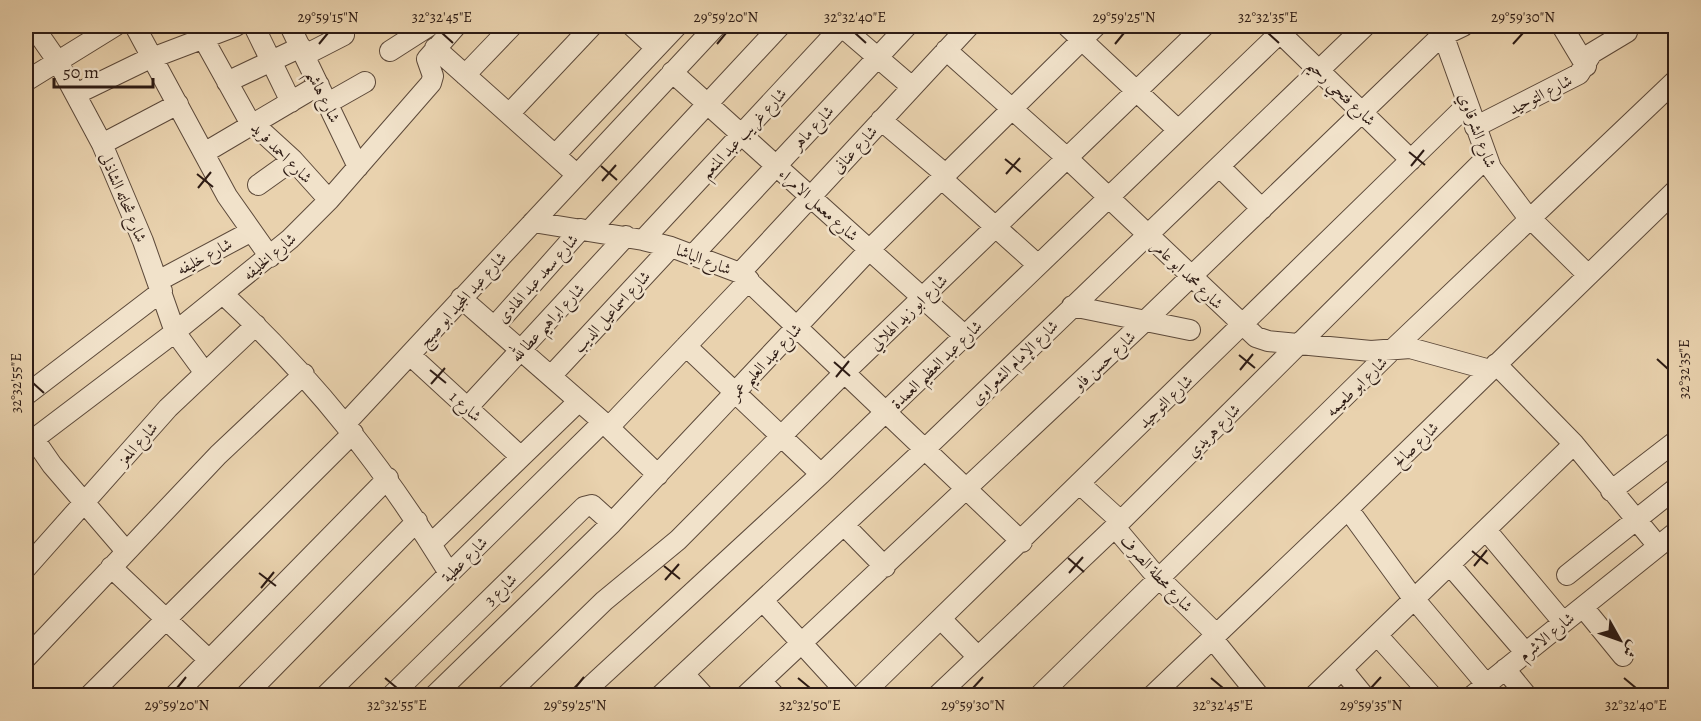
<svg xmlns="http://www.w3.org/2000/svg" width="1701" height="721" font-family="Alegreya,Amiri,serif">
<rect width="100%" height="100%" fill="#e9d2ae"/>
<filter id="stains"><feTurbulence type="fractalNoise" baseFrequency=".00333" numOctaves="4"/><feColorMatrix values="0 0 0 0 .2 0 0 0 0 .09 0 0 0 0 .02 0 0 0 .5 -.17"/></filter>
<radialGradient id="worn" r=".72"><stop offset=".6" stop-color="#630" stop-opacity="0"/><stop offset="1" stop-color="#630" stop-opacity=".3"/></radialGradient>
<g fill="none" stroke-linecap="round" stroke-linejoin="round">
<g stroke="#5c493a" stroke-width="22">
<path id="minor" d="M33,26L58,62L102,144L143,241L175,332L205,373
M135,26L227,196L270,257
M254,26L291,102
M290,26L358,167
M632,26L656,48
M841,26L912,87
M1067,26L1178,130
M1273,26L1411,160
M1440,26L1491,168L1524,212L1587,274
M1562,26L1586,66
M203,38L248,119L293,160L329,200
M435,48L576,174
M946,50L1067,158L1256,337L1268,341L1371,351L1410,348L1490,370
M390,51L429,26
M305,55L344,35
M672,72L965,336
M465,75L512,26
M26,81L115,26
M227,82L301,47
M76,94L144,61L236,26
M328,103L365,82
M509,114L592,26
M881,120L945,174
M1475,127L1579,74L1592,53L1627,32
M102,144L178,104
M204,153L319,85
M555,155L677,26
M1220,167L1262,209
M941,178L1038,265
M258,185L293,160
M533,222L643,240L671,247L740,273L1022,542
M590,230L780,26
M643,240L842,26
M693,255L907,26
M740,273L969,26
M158,281L250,232
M223,294C315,380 383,466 449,573
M461,298L603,422L658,475
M1072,306L1190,330
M494,327L581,229
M686,346L821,474
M410,355L521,457
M1496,364L1574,444L1658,546
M551,376L671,247
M26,395L162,291
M467,408L626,236
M346,423L716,26
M609,427L749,280
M34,439L52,465L126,551
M26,445L175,332L290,239L329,200L431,83L433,76L427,59L456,26
M1080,484L1115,516L1119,532L1151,570L1216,634
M1611,491L1676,441
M1348,509L1410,594L1486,684
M844,525L885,567
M1486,530L1563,622
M431,544L579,401
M1450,565L1525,652
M111,567L209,660
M26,568L168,408L256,325
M1567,575L1676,488
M763,601L850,696
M1583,607L1623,656
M941,619L978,657
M1377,635L1432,696
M1212,638L1259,696
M26,658L218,455L304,374
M1342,669L1364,696
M1505,669L1527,696
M684,674L704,696
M761,681L775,696
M89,696L353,433
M174,696L388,478
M245,696L417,521
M325,696L603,422
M391,696L584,507L592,505L612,523
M434,696L612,523L869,250L1096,26
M506,696L604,601L678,540L845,372L1204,26
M580,696L821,474L1287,26
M660,696L925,449L1365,26
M745,696L1147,319L1440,37L1463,26
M861,696L1468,104
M937,696L1117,525L1485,159
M1039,696L1393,349L1676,80
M1152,696L1348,509L1676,190
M1314,696L1574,444
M1472,696L1676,532"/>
</g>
<use href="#minor" stroke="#f1e2ca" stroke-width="20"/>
</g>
<path fill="none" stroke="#2d1b14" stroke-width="2" d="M442,33L453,43M855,33L866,43M1268,33L1279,43M319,44L328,33M717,44L726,33M1115,44L1124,33M1513,44L1523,33M1409,152L1425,165M1005,159L1021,172M601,166L617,180M1411,166L1424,150M197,174L213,187M1006,174L1020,158M602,181L616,165M198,188L211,172M1239,355L1255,368M1657,359L1668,369M834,362L850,376M430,370L446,383M1240,370L1253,354M836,377L849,361M33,383L44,393M431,384L445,368M1472,551L1488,564M1068,558L1084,572M664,566L680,579M1474,566L1487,550M259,573L276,586M1069,573L1083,557M665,580L679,564M261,588L274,572M385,678L397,688M798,678L810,688M1211,678L1223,688M1624,678L1636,688M177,688L186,677M575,688L584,677M973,688L983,677M1371,688L1381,677"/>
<g text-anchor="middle" stroke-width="5" stroke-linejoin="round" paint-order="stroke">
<g font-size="16" fill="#2d1b14" stroke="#f1e2ca">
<text transform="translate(1342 92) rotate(44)" y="6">شارع فتحي رحيم</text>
<text transform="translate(1540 94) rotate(-27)" y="6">شارع التوحيد</text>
<text transform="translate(324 96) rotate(64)" y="6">شارع هاشم</text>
<text transform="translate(812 127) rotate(-47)" y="6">شارع ماهر</text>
<text transform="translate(1478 130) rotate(69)" y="6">شارع الشرقاوي</text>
<text transform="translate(743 133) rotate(-47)" y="6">شارع غريب عبد المنعم</text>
<text transform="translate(854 149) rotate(-47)" y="6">شارع عنانى</text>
<text transform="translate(282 152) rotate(45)" y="6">شارع احمد فريد</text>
<text transform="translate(124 197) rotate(67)" y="6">شارع شحاته الشاذلى</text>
<text transform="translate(819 204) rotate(42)" y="6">شارع معمل الامراء</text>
<text transform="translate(204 256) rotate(-28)" y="6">شارع خليفه</text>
<text transform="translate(269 256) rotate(-40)" y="6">شارع الخليفه</text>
<text transform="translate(704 259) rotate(21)" y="6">شارع الباشا</text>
<text transform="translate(1188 274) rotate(44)" y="6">شارع محمد ابو عامر</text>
<text transform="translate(537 278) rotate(-48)" y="6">شارع سعد عبد الهادى</text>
<text transform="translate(462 299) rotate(-48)" y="6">شارع عبد المجيد ابو صبح</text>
<text transform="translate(611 311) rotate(-47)" y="6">شارع اسماعيل الديب</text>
<text transform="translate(908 312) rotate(-44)" y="6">شارع ابو زيد الهلالي</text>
<text transform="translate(547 322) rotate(-47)" y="6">شارع ابراهيم عطا لله</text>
<text transform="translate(1104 360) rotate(-43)" y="6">شارع حسن فاو</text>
<text transform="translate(765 361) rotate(-47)" y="6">شارع عبد العليم عمر</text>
<text transform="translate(1014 362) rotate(-44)" y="6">شارع الإمام الشعراوى</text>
<text transform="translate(936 364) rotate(-44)" y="6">شارع عبد العظيم العمدة</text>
<text transform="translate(1356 386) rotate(-44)" y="6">شارع ابو طعيمه</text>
<text transform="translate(1165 401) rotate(-44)" y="6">شارع التوحيد</text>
<text transform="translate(466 406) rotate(42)" y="6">شارع 1</text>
<text transform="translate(1213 430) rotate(-45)" y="6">شارع هريدي</text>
<text transform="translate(137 443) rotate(-48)" y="6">شارع المعز</text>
<text transform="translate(1415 444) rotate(-44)" y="6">شارع صالح</text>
<text transform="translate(464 559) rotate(-45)" y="6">شارع عطية</text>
<text transform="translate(1157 573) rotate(47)" y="6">شارع محطة الصرف</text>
<text transform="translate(500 589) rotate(-44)" y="6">شارع 3</text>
<text transform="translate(1546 636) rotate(-39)" y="6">شارع الاشرم</text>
</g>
</g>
<rect width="1701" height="721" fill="none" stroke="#e9d2ae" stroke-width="66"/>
<g transform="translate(1620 640) rotate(130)" stroke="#f1e2ca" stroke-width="4.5" paint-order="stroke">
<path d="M0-4.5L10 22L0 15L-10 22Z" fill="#2d1b14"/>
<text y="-9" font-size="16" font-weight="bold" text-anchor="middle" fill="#2d1b14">ش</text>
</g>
<path d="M54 78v9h99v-9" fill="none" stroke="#2d1b14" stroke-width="3"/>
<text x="63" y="78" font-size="18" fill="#2d1b14" stroke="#f1e2ca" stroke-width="4.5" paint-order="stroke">50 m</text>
<rect x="33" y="33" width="1635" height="655" fill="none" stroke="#2d1b14" stroke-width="2"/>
<g font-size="15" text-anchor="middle" fill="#2d1b14">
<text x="328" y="22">29°59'15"N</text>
<text x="442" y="22">32°32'45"E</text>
<text x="726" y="22">29°59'20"N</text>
<text x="855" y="22">32°32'40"E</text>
<text x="1124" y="22">29°59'25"N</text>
<text x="1268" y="22">32°32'35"E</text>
<text x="1523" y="22">29°59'30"N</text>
<text transform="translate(1684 369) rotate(-90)" y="5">32°32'35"E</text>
<text transform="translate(16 383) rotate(-90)" y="5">32°32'55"E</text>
<text x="177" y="710">29°59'20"N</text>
<text x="397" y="710">32°32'55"E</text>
<text x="575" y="710">29°59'25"N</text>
<text x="810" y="710">32°32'50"E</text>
<text x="973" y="710">29°59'30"N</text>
<text x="1223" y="710">32°32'45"E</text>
<text x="1371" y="710">29°59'35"N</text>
<text x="1636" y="710">32°32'40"E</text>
</g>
<rect width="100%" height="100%" filter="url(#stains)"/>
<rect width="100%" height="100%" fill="url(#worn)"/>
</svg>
